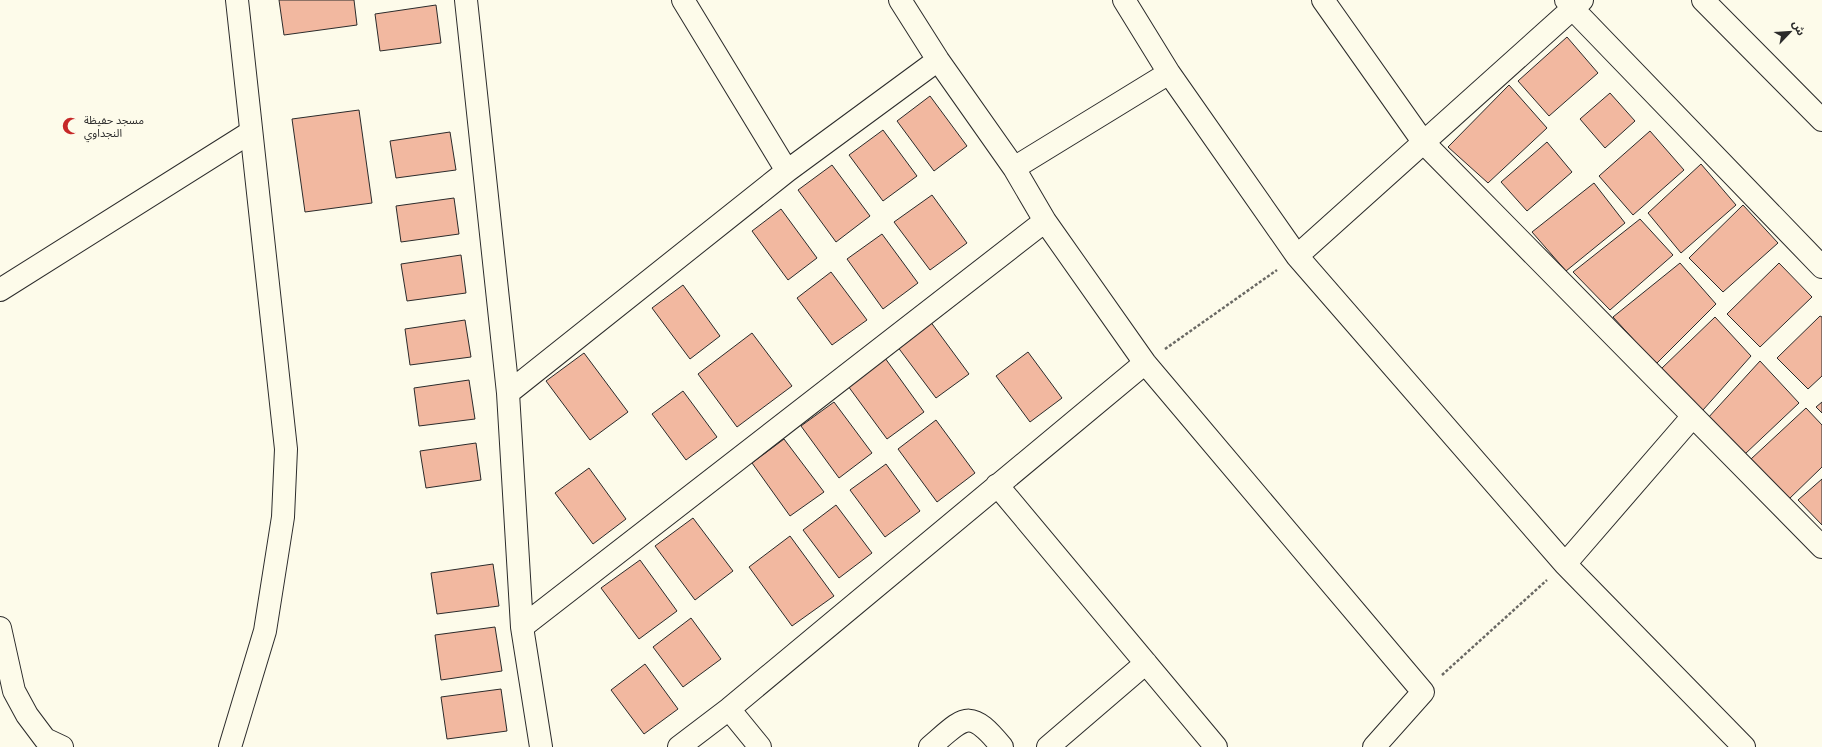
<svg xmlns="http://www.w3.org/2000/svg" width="1822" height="747" font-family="Lato,'Noto Sans Arabic',sans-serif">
<rect width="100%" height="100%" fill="#fdfbea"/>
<path fill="#f2b8a0" stroke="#2b2b2b" d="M279,0H354L357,25L284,35Z
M436,5L441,43L380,51L375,14Z
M1567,37L1598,73L1549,116L1518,81Z
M1509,85L1547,128L1488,183L1448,147Z
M1610,93L1635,121L1605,148L1580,119Z
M930,96L967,146L934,171L897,121Z
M359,110L372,203L305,212L292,119Z
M883,130L917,176L883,201L849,155Z
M1650,131L1684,170L1633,215L1599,176Z
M450,132L456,170L396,178L390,141Z
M1547,142L1572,172L1527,211L1501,182Z
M1701,164L1736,205L1681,253L1648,213Z
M832,165L870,216L836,242L798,190Z
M1594,183L1625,223L1566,271L1532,232Z
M932,195L967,243L930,270L894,222Z
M454,198L459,234L401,242L396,206Z
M1743,205L1778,243L1723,292L1689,258Z
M781,209L817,258L788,280L752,231Z
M1640,219L1673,255L1610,310L1573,272Z
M882,234L918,283L883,309L847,259Z
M461,255L466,293L407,301L401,264Z
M1680,263L1716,304L1656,364L1613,317Z
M1779,263L1812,297L1760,347L1727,314Z
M831,272L867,320L832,345L797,298Z
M683,285L720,336L690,359L652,308Z
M1820,316L1822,317V376L1808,389L1777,358Z
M1715,317L1751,356L1703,410L1661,369Z
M465,320L471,357L410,365L405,329Z
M930,321L969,374L936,398L897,346Z
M752,333L792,386L737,427L698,374Z
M1028,352L1062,398L1030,422L996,376Z
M584,353L628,412L590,440L546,381Z
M885,358L924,412L887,439L848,386Z
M1760,361L1799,403L1745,454L1707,419Z
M469,380L475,419L419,426L414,388Z
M683,391L717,437L686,460L652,414Z
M834,402L872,453L839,478L801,426Z
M1822,402V413L1816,407Z
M1806,408L1822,425V467L1788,500L1751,459Z
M936,420L975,473L937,502L898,449Z
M784,439L824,492L790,516L752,463Z
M476,443L481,480L426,488L420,451Z
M886,464L920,511L885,537L850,490Z
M589,468L626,519L593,544L555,493Z
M1822,479V525L1798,500Z
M836,505L872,553L839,578L803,530Z
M693,518L733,571L695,600L655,546Z
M790,536L834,596L792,626L749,567Z
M640,560L677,611L639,639L601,588Z
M493,564L499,606L437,614L431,573Z
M691,618L721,659L683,687L653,647Z
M495,627L502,671L441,680L435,635Z
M645,664L678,709L644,734L611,690Z
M501,689L507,731L447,739L441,697Z"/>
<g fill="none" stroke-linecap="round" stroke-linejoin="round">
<g stroke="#2b2b2b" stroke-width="24">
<path id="minor" d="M466,0L508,393L522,627L541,747
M683,0L787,171
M900,0L938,60L1014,168L1045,221L1145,363L1423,692L1374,747
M1124,0L1169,73L1297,256L1565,564L1744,747
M1323,0L1424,143L1822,547
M1566,0L1572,8L1822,267
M1703,0L1822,120
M1014,168L1169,73
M1297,256L1582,0
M0,290L251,132
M508,393L787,171L938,60
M997,485L1216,747
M1565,564L1693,416
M522,627L1045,221
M0,628L14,691L27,715L45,739L62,747
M729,709L760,747
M679,747L729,709L1145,363
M930,747C965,717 969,707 1002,747
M1048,747L1146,663"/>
</g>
<g stroke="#2b2b2b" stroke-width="24">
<path id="tertiary" d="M230,747L265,631L283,517L286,449L237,0"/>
</g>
<path stroke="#6a6964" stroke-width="2.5" stroke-dasharray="3 2" stroke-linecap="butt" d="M1165,349L1277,270
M1442,675L1547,580"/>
<use href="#minor" stroke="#fdfbea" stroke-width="22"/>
<use href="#tertiary" stroke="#fdfbea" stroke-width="22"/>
</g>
<defs>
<g id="mosque-bare" transform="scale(1.38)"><path d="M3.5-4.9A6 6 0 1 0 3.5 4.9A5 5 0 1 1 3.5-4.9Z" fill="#c62828" stroke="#fdfbea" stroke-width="2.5" paint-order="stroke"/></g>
</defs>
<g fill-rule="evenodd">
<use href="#mosque-bare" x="71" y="126"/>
</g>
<g text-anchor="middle" stroke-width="3" stroke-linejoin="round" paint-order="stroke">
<g font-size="11" fill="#2b2b2b" stroke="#fdfbea" text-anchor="start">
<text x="84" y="124">مسجد حفيظة<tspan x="84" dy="13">النجداوي</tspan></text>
</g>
</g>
<g transform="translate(1790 32) rotate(65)" stroke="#fdfbea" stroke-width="3" paint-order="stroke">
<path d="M0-3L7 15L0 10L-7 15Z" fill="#2b2b2b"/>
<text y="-6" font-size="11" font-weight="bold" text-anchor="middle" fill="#2b2b2b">ش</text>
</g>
</svg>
